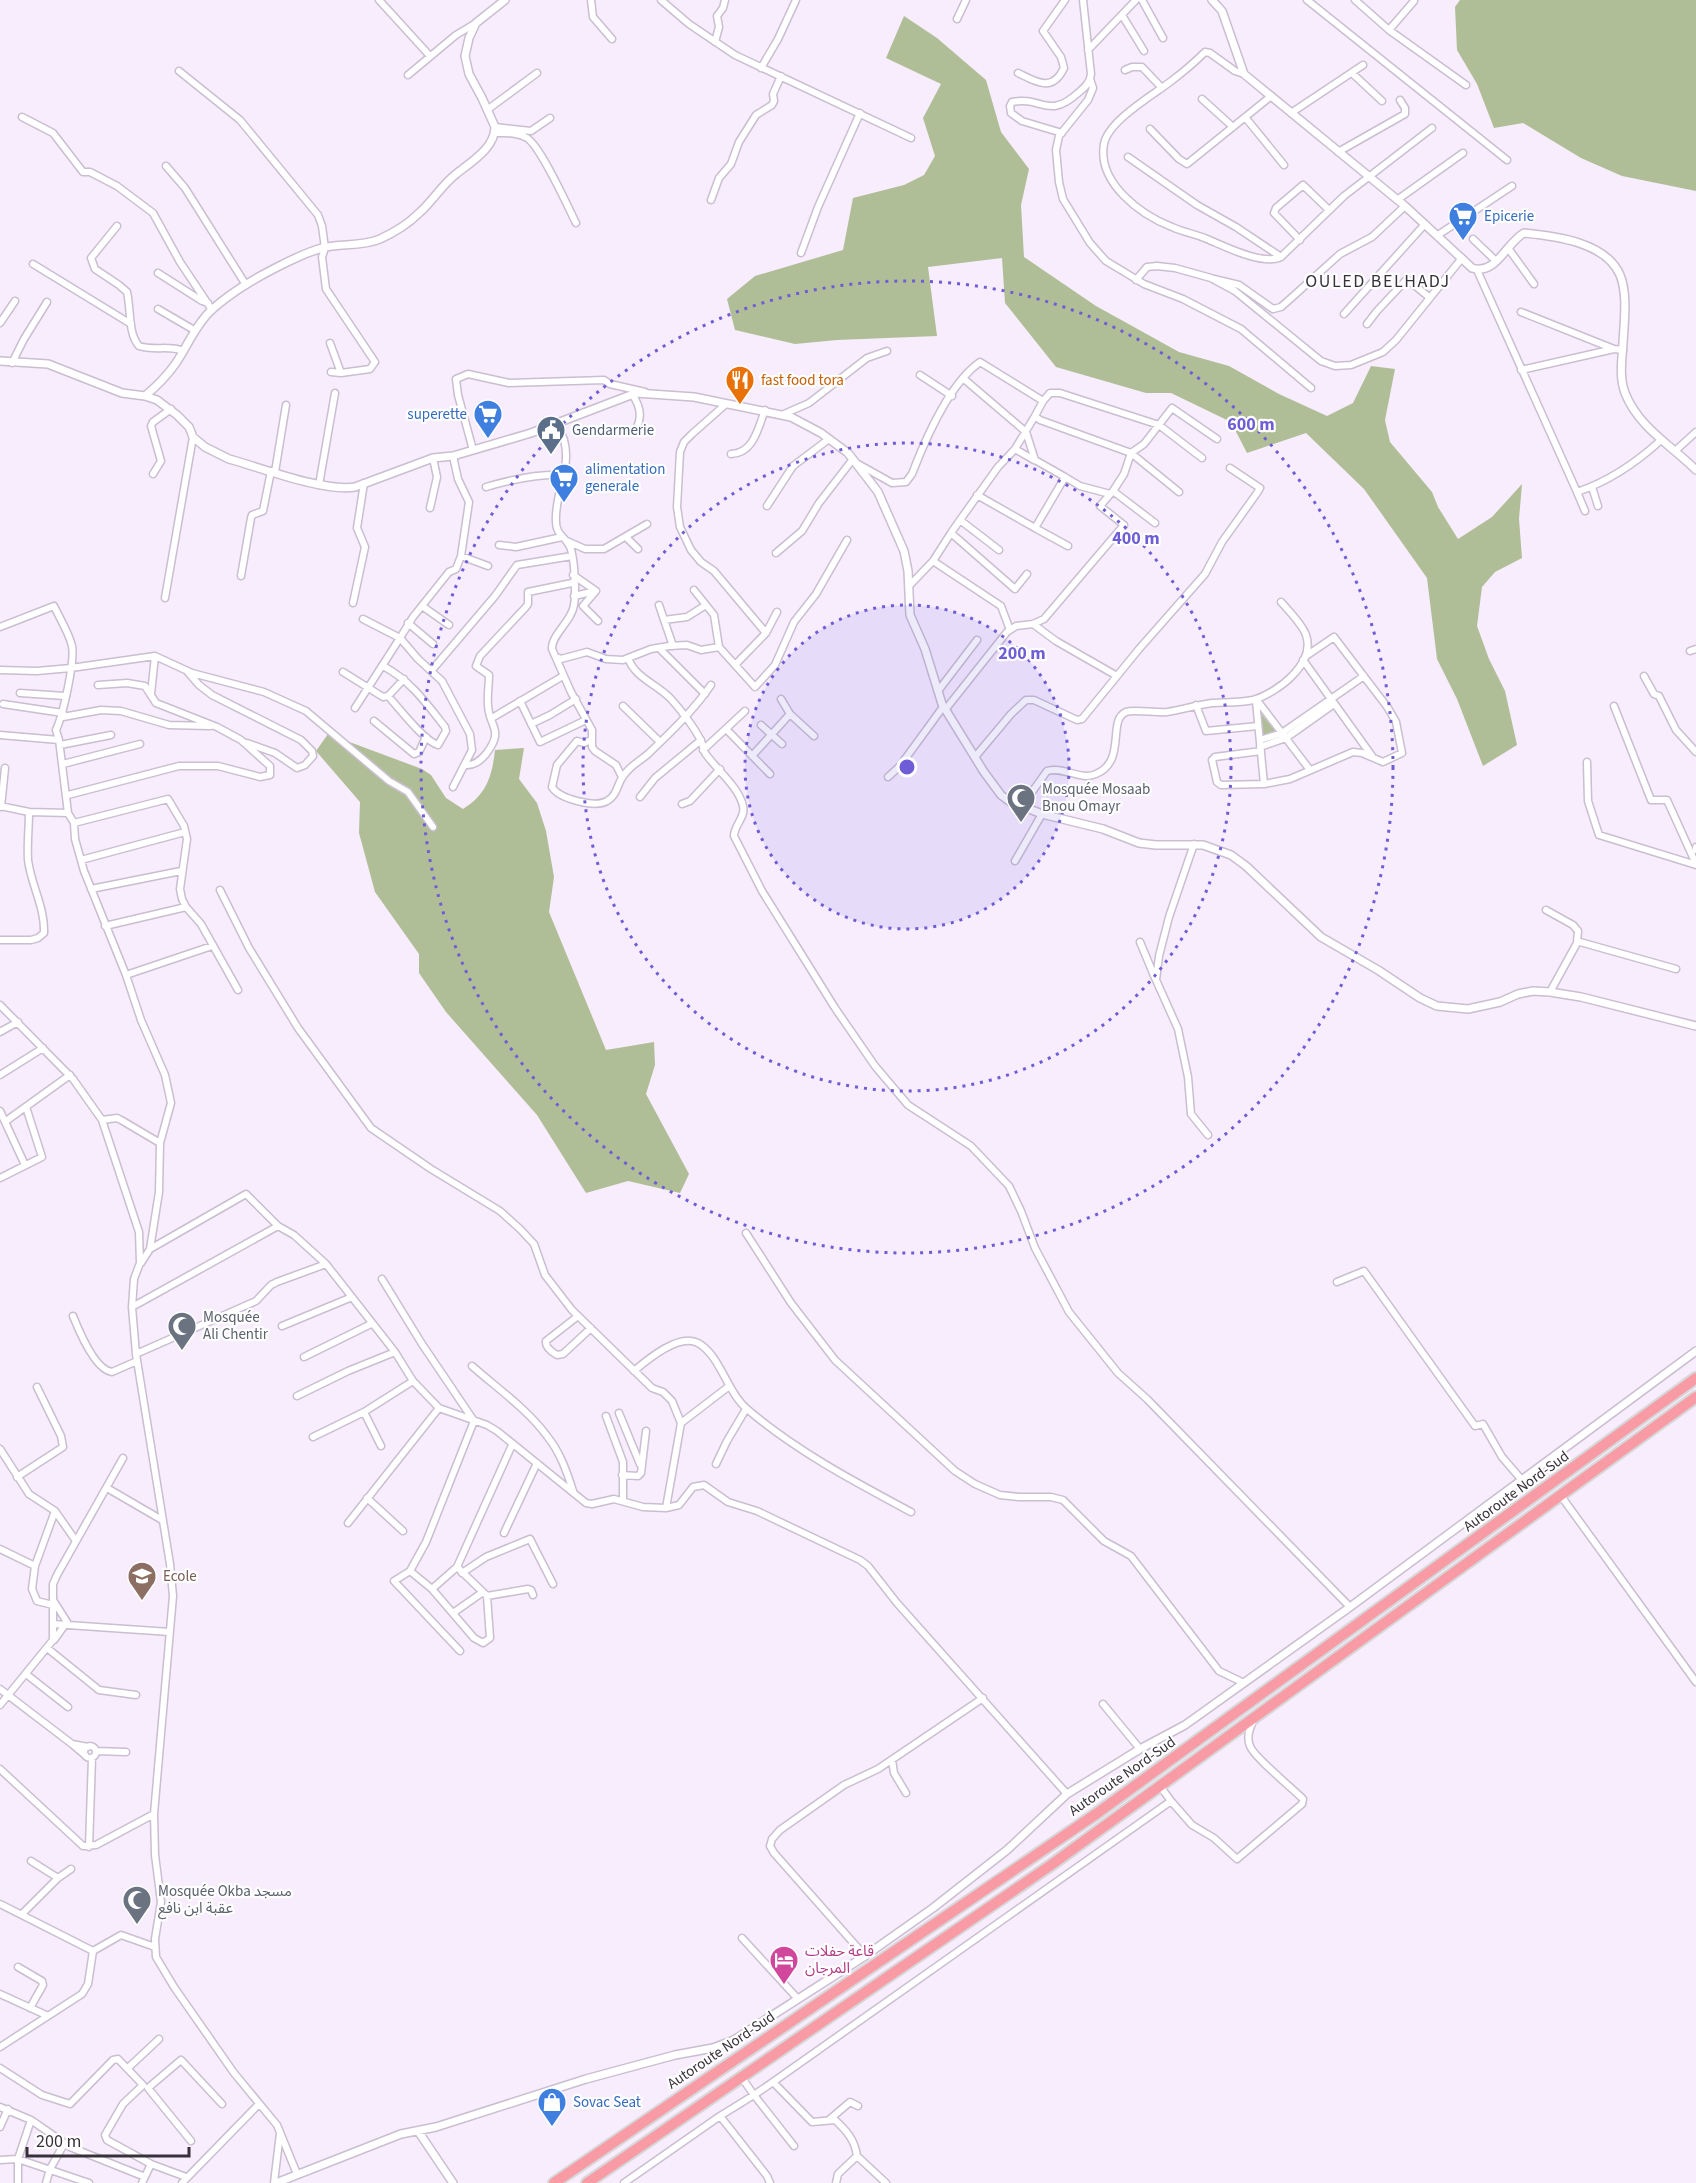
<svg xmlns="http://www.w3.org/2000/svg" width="1696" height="2183" font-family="'Source Sans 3','Noto Sans Arabic',sans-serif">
<rect width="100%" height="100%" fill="#f7edfd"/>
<path fill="#b0be97" d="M1460,0H1696V191L1622,176L1581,158L1523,123L1494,128L1477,84L1457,50L1455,7Z
M904,16L937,38L986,80L1001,132L1029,169L1021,205L1024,257L1096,306L1179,352L1229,366L1279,394L1327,416L1353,403L1371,366L1395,369L1385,420L1390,442L1432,492L1438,507L1458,539L1492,517L1522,484L1519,519L1522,558L1495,572L1482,587L1477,626L1489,659L1505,691L1517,745L1483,766L1457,699L1437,659L1427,578L1364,489L1306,433L1247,453L1231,422L1171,393H1146L1056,367L1005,303L1002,258L928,267L937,336L837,340L795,344L735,330L727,299L755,276L843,250L853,198L904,185L924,175L935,156L923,118L941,84L886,58Z
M1260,712L1276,732L1263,736Z
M328,734L422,769L431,775L446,798L463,809C487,794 492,776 495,750L524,748L519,779L537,803L546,831L554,877L549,912L606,1050L654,1042L655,1065L646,1094L689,1174L680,1193L628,1181L586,1193L537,1115L446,1012L419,973V954L375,892L359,833L360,802L316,751Z"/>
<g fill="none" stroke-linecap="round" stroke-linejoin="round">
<g stroke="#cabed1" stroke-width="9">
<path id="minor" d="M379,0L430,56
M591,0L593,17L612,39
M661,0L689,24L735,55L911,138
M1142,0L1163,38
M1307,0L1507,160
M1355,0L1389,30L1466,85
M1122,15L1144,51
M957,19L966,0
M1389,30L1414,1
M715,42L719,27L717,16L723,8L725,0
M1088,50L1136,0
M761,68L778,39L796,0
M1125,70L1132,67H1142L1162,88
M179,71L240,120L318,215L322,226L325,248L322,257L326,289L375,362L370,369L341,373L331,372
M1018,73C1037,82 1052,93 1064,68L1061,57L1043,31L1065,0
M1244,74L1235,71L1210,53L1205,52C1194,63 1182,73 1170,82C1153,95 1108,121 1104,144C1097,183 1141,215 1172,227C1183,232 1195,234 1207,239C1224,246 1263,266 1281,257L1344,196L1432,128
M1353,74L1382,101
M408,75L456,35L476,23
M1090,79L1093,88L1088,100L1059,136L1056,150L1059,182L1063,199L1090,243L1106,261L1144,284L1183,299L1241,329L1311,388
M1202,99L1233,127
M487,110L537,73
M1291,113L1363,65
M22,117L53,133L83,172H90L117,186L153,213L180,262L212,310
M1245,117L1284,165
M495,127L531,131L550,118
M1150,129L1179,159L1187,164L1270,97
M495,133C505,133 517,132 527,138C541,147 567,205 576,223
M1062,133L1022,121L1011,113L1010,106L1012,102C1042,96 1048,120 1078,93C1085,87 1090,83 1091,74L1083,0
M1338,152L1405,114V108L1400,100
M1128,157L1197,205L1236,227L1281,257
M166,166L185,188L246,285
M711,200L719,178L731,164L739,142L756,115L772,105L774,101L773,94L781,76
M1397,200L1463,153
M117,226L91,258L95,269L119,285L127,292C131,309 128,334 139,346C154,351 170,345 183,351
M1438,235L1512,186
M1473,239L1496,261
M1300,240L1274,213L1276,208L1303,185L1329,210
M1508,248L1534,284
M801,253L818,207L860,113
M33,264L131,324
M1477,270L1577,492
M158,273L202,301L208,303
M1214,279L1239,285L1273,309L1281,307L1289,300L1340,254L1372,237L1405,206
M1136,280L1147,267L1157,266L1175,268L1211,278L1235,291L1321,361L1335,366L1351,365L1383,352L1396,340L1462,258
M158,309L194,330
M1521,312L1614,349
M1344,314L1425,224
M0,323L15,301
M1367,324L1377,311L1407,279L1430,298
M330,343L341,373
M12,363L24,339L47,302
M1521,370L1614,349L1623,350
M920,375L952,396
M964,379L1026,432L1035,460L1065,477L1035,528L977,495
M632,394C639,404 643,415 637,427
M1043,401L1050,393H1060L1159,425L1202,458
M726,404L692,434L684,442L680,452L677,507L680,527L691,550L701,562L714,571L766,633
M784,414L809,403L867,358L887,351
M546,427C553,429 562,431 564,440C572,468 554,494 556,522C556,534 564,536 569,545C575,555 576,593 574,605C572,621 551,635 552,649L571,692L592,730V747L595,751L616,765L622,777
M473,450L458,395L456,379L468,374L509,383L604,380L610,384L645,392
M1675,451L1696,432
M731,454C754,453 758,428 765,410
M453,456L458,479L469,502L461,556L456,569L449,572L413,617L400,638L418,659L442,681L470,734L472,750L453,787
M1034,460L1015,449L1035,416
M858,464L892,483L906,482L912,474C925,440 950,383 980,362L1043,401L1035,416L1040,420L1131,453L1179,492
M275,472L286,405
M153,474L161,461L151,426L153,422L171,409
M1065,477L1080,486L1110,494
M319,485L335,393
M486,487C510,480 538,473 564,475
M1592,487L1598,506
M767,506L793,466L829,439
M430,508L437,477L433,458
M1585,511L1577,492C1607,482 1637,462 1661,440
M960,520L998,467L1015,449
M1155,523L1113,491L1124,474L1131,453L1144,444L1172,408L1217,439
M1035,528L1068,546
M951,533L960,520L999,550
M626,537L638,549
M567,541L585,549H604L647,524
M499,545L516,547L562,537
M776,553L802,531L819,503L853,459
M461,556L488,566
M933,561L1001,606L1010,630
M573,575L596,591L574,596
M241,576L251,518L252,515L263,511L271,471
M909,586L933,561L951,533L1015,589L1027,574
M694,590L714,615L719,647L755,687L775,665L794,622L816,594L847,540
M595,592L583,606L598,621
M165,598L193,437
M353,603L365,547L357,528L364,483
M659,605L673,646
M422,606L449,625
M664,620L687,617L706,605
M408,623L433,644
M1033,624L1056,641L1117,676
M0,627L54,606C60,619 69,633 72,646C75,662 63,715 56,730L59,740
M659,648L705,694
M1690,651L1696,649
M556,657L561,659L587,652L606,659L623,660L651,649L669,646L687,645L701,650L719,647
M628,658C635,678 657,684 671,699C680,709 695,728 701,741C703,745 703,749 705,753C716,769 739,787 743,806C746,817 734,825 734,836L762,891L835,1008L875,1066L908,1105L971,1146L1009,1186L1021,1211L1035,1248L1069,1312L1118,1373L1147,1399L1350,1607
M1303,660L1372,756
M735,665L766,633L777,612
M0,670L37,671L71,668L155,656L192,673L264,692L306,711L389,781L408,792L433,827
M432,670L495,596L517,565L572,556
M187,671L199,685L212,695L301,740L312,751L313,756L305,765L297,768L275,753L247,743
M343,672L383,697L388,696C399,708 424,741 438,745L446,731L445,727C427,704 410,680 383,666
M1644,676L1654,694L1659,696L1676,730L1696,752
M938,691L977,640
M20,693L65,696
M151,694L155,656
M388,696L404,679
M781,699L790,714L814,736
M1256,699L1310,770
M520,701L540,742L586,720
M1256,701L1264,784
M3,704L63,713
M1196,705L1206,731L1258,726
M623,706L660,742
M1614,706L1651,800H1667L1696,864
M355,708L400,638L363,619
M945,710L1007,632L1016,626L1033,624L1044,619L1124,525L1100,506L1113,491
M63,717L101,710L121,711L169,725L210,726
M492,718L563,676
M374,721L414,754L419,752L426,737
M531,724L550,715L576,699
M761,725L782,744
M726,729L770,774
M0,735L59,740L68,813
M591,740L584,743L577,741L557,765L552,787C559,799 595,808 607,801C618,795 617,783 624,775C631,765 640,761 648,754C670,733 694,710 711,685
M1260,740L1282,733L1364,676
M60,745L111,735
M1260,747L1286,738L1334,704
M703,750L745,711
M1261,751L1215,757L1212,760L1217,782L1221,785L1264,784L1290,779L1353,752L1362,753L1383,762L1402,753L1396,722L1388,708L1334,637L1306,656
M752,756L790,714
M975,757L1011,714L1026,700H1034L1077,720L1082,719L1139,649L1205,574L1222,542L1257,493L1260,488L1230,468
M1587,762L1588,801L1599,835L1696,865
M63,764L140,744
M465,765C474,766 480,761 486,754C505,729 489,728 488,705C487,695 489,685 489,675L476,666L480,656L525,608L528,604V592L572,583L574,581
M888,777L900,766L943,707
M68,795L179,766H218L260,777L270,775V766L241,740L217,727L156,703L145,686L127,683L98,685
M640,797L655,778L701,740
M682,804L690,801L720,769
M0,806L29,812C29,828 27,844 28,860C31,885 45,907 44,933L38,938L31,940H0
M1022,806L1047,771C1064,766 1080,781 1096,774C1127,761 1107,720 1126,712C1133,709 1156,713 1167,712C1182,710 1196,705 1212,703C1225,702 1240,703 1253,700C1277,693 1316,664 1306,635C1302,624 1289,611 1281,602
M1,807L5,768
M29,812L68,813L74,823L75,839L84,871L126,975L141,1020L165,1075L171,1103L160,1143
M74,823L168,799L184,826L187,839L180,889L182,899L186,907L201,924L238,990
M1194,844L1169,917L1159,956L1156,980L1178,1029L1188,1077L1191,1114L1208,1135
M1696,847V850
M81,860L185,832
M1015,861L1042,814
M91,889L181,871
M220,890L249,948L298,1028L371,1128L431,1169L500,1211L520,1229L534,1244L545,1275L572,1310L652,1388L663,1392L672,1401L681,1423L666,1508
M1546,910L1573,925L1578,931L1577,943
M105,926L186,907
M1140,942L1155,978
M126,975L212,946
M1550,992L1577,943L1580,942L1676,969
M0,1005L73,1079L102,1120L139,1232L140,1263L134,1279L132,1307L136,1354L170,1564L173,1596L154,1814L155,1855L161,1902L155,1939L156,1957L174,1987L234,2073L277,2125L297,2174
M0,1032L18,1022
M0,1075L43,1048
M0,1111L25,1165
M102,1120L117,1118L121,1120L160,1143L159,1192L150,1249
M6,1121L70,1075
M0,1178L42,1157L26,1107
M746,1233L791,1303L835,1360L955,1471L975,1484L1000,1495L1019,1497H1051L1063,1500L1104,1541L1131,1556L1219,1671L1244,1683
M141,1263L150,1249L246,1194L278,1226L294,1235L326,1264L395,1352L413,1381L439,1408L487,1425L497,1431L586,1503L592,1504L614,1499L643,1507L666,1508L679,1505L693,1487L704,1485L728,1502L757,1511L860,1560L868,1566L897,1603L1067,1794
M382,1279L422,1344L474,1421L426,1542L410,1571L432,1589L457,1567
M1337,1282L1364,1271L1475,1426L1483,1424L1502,1457L1521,1479
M132,1307L278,1226
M73,1316C79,1331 95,1370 112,1372L137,1361
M578,1316L546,1341C545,1347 552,1352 557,1355L563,1354L591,1328
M282,1326L352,1297
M136,1354L256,1301L271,1285L277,1282L326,1264
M304,1357L371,1324
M472,1366C497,1388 527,1409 547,1436C560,1452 567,1472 573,1491
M634,1371C648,1359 679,1333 698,1343C720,1355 727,1392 747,1409C796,1451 855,1482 911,1512
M297,1396L348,1371L395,1352
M364,1412L381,1446
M619,1413L640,1464
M606,1416L623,1462V1501
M681,1423L728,1387
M313,1437L364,1412L413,1381
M512,1445L457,1567L487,1596L528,1589L531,1590L533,1595
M0,1449L29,1494L55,1511L76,1541
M716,1464L727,1441L746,1409
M622,1475L638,1476L641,1473L646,1431
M17,1477L63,1447L61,1436L37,1387
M107,1488L162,1520
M1561,1496L1696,1682
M367,1498L403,1531
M348,1523L439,1408
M504,1533L537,1463
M0,1549L35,1566
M410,1571L394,1581L460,1651
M462,1573L486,1557L530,1539L553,1584
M432,1589L474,1638L483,1643L490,1638L487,1596
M53,1600L67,1622L54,1640
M53,1605L37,1601L32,1589L35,1566L55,1511
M453,1613L483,1592
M53,1624L170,1632
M47,1648L99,1690L136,1695
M26,1674L68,1707
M0,1689L72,1744
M1103,1704L1140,1749
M0,1705L53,1640V1584L57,1575L123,1458
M84 1752a6 6 0 1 1 12 0a6 6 0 1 1-12 0Z
M96,1751L126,1752
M85,1755L72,1744L88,1747
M892,1760L894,1773L906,1793
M0,1769L83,1846L96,1845L154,1814
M1160,1786L1171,1801
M89,1847L92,1758
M31,1861L58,1878
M0,1904L93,1951
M22,1914L58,1878L71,1869
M742,1938L798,1999
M93,1951L121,1935L155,1947
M865,1956L774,1853L770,1846L772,1839L780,1830L844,1785L878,1769L983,1698
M18,1967L42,1981L43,1985L30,2008
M0,1994L46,2015
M0,2047L82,1994L88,1984L93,1951
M0,2068L42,2095L70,2104L113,2060L118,2059L143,2085L123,2104L105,2135L107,2140L151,2164L142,2183
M128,2068L159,2039
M742,2078L754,2095L773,2082
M0,2107L31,2120L70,2147L145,2177
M720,2116L754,2095L794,2146
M830,2119L850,2102L858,2106
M0,2127L8,2109
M191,2141L148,2088L181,2060L222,2104
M857,2156L886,2183
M0,2160L18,2159L89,2183
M151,2164L186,2177
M18,2183V2159L31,2120
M46,2183L50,2169L64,2144
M182,2183L259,2104
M274,2183L280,2133
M624,2183L720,2116L767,2176L770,2183
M836,2183L838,2174L857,2156C855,2140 846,2130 835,2120L812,2122L773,2082L1171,1801L1192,1825L1214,1838L1237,1859L1302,1804L1303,1799C1293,1789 1253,1756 1250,1746C1246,1737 1250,1728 1254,1719"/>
</g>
<g stroke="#cabed1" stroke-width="10">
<path id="tertiary" d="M1212,0L1222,11L1244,74L1405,206L1472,268C1496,276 1506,243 1524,233C1555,236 1606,242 1620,275C1628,294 1624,323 1623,343C1622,360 1619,377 1625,393C1639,428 1671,445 1696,470
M0,361L48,364L122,393L145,396L157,400L177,415L189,427L193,437L205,447L229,459C262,468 323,492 355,487L433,458L453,456L531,433L636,393L694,397L791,417L821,433L848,453L878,492L904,551L908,571L910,615L925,649L942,704L984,772L1001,795L1009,801L1042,814L1103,829L1139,843L1156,845H1203L1231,855L1246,866L1321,937L1378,970L1420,998L1437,1006L1468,1009L1500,1002L1518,994L1533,991L1550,992L1581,997L1696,1026
M145,396C157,386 167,376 176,363C186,348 193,331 205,317C213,307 226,298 236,291C256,277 300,254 322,248C341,243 361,247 380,239C393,233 408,224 418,214C432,202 441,186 456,174C471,162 495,148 495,127L482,98L469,74L465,56L469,38L476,23L505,0
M418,2131L453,2183
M276,2183L401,2134L436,2127L586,2079L675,2055L713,2048L734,2040L865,1956L933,1908L1007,1850L1067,1794L1140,1749L1185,1725L1350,1607L1696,1351"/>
</g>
<g stroke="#d7d6d8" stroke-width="14">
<path id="motorway" d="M554,2183L1096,1814L1696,1378
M587,2183L1051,1865L1696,1397"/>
</g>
<use href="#minor" stroke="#fff" stroke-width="6"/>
<use href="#tertiary" stroke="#fff" stroke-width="7"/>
<use href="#motorway" stroke="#f89ba4" stroke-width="10"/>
</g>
<circle cx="907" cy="767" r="162" fill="#6e5dd7" fill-opacity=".12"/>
<g fill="none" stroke="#6e5dd7" stroke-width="3" stroke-dasharray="3 6">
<circle cx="907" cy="767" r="162"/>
<circle cx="907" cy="767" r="324"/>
<circle cx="907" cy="767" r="486"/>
</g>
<defs>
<g id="supermarket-pin" transform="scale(1.5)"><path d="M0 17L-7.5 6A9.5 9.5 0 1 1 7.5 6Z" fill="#3f7fe0" stroke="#fefefe"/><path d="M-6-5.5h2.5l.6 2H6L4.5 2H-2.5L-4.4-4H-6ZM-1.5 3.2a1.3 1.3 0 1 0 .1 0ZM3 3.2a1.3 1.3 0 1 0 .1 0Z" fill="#fff"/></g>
<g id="restaurant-pin" transform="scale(1.5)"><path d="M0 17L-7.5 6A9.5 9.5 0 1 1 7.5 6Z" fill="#e8710a" stroke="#fefefe"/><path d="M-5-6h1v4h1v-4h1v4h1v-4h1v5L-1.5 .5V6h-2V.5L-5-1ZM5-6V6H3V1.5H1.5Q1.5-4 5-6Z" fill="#fff"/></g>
<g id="civic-pin" transform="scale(1.5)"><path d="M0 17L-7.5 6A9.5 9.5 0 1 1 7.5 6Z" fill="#5c6f8a" stroke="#fefefe"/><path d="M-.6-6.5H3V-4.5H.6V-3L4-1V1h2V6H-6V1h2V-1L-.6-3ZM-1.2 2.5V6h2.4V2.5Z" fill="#fff"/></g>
<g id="mosque-pin" transform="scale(1.5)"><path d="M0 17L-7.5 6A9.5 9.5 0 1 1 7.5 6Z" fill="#6b7280" stroke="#fefefe"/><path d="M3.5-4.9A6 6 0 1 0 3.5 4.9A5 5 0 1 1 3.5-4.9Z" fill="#fff"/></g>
<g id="school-pin" transform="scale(1.5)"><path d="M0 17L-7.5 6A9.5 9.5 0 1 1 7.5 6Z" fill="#8d6e63" stroke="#fefefe"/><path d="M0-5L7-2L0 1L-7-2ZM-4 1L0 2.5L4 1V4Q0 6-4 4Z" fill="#fff"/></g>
<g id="hotel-pin" transform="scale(1.5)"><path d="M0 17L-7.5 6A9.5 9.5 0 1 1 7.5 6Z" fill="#d1479c" stroke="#fefefe"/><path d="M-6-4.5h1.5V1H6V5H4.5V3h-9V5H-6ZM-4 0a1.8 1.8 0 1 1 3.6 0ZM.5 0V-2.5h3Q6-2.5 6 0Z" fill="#fff"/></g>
<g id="shop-pin" transform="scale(1.5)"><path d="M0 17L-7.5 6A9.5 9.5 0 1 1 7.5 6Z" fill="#3f7fe0" stroke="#fefefe"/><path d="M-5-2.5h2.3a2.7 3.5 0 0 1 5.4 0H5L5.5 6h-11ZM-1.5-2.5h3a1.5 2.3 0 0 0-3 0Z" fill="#fff"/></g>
</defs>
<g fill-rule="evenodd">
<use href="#supermarket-pin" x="1463" y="216"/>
<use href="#restaurant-pin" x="740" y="380"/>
<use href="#supermarket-pin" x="488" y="414"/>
<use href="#civic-pin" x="551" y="430"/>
<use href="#supermarket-pin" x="564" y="478"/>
<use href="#mosque-pin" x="1021" y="798"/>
<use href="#mosque-pin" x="182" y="1326"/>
<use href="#school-pin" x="142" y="1576"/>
<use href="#mosque-pin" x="137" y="1900"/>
<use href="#hotel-pin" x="784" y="1960"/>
<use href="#shop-pin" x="552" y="2102"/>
</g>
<g text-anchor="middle" stroke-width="4.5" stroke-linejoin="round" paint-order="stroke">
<g font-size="15" fill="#366cbe" stroke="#fefefe" text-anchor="start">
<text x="1484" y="221">Epicerie</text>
<text x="467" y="419" text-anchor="end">superette</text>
<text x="585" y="474">alimentation<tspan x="585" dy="17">generale</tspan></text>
<text x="573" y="2107">Sovac Seat</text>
</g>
<g font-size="15" fill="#c56008" stroke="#fefefe" text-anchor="start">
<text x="761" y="385">fast food tora</text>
</g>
<g font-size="15" fill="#4e5e75" stroke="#fefefe" text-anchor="start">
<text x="572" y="435">Gendarmerie</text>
</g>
<g font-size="15" fill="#5b616d" stroke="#fefefe" text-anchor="start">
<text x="1042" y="794">Mosquée Mosaab<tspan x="1042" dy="17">Bnou Omayr</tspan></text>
<text x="203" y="1322">Mosquée<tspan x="203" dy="17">Ali Chentir</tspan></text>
<text x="158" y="1896">Mosquée Okba مسجد<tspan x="158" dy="17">عقبة ابن نافع</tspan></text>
</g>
<g font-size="15" fill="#37323a" stroke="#fefefe">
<text transform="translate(1516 1491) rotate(-36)" y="5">Autoroute Nord-Sud</text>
<text transform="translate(1122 1776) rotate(-35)" y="5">Autoroute Nord-Sud</text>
<text transform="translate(721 2050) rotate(-34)" y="5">Autoroute Nord-Sud</text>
</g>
<g font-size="15" fill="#785e54" stroke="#fefefe" text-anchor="start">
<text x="163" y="1581">Ecole</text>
</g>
<g font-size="15" fill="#b23c85" stroke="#fefefe" text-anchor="start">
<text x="805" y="1956">قاعة حفلات<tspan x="805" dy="17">المرجان</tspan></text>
</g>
<g font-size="18" letter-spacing="1.5" fill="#37323a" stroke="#fefefe">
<text x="1378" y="287">OULED BELHADJ</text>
</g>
</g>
<circle cx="907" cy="767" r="9" fill="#6e5dd7" stroke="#fefefe" stroke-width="3"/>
<g font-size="18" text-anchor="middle" font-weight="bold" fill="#6e5dd7" stroke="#fefefe" stroke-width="4.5" stroke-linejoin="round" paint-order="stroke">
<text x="1251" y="430">600 m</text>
<text x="1136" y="544">400 m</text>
<text x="1022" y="659">200 m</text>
</g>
<path d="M27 2147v9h162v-9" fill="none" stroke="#37323a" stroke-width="3"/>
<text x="36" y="2147" font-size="18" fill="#37323a" stroke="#fefefe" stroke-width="4.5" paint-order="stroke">200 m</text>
</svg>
